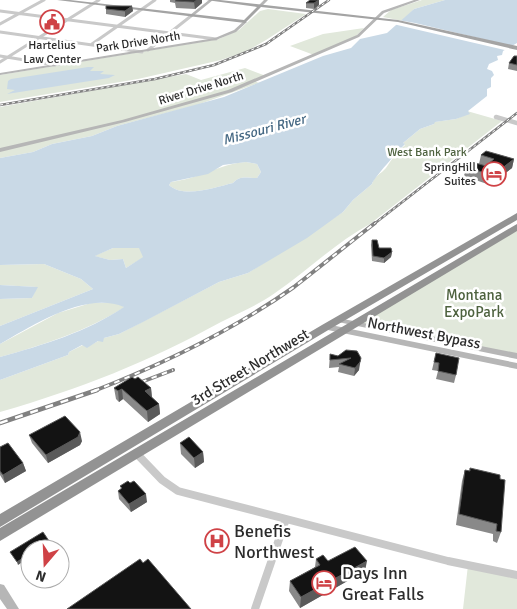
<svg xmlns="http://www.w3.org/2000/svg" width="517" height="609" font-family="Signika,sans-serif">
<rect width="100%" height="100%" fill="#fff"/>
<path fill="#e1e8db" d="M422,0H445L414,9L403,21L383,17L391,10Z
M268,9L306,14L266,40L247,51L221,60L138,79L0,102V75L219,39L239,30L260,11Z
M364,28L356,36L314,55L290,46L323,34Z
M245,68L266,76L254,81L259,83L197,105L117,126L92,136L52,144L33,152L0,158V107L186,74L201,80Z
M467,111L502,121L370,224C335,243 307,271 275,293C258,305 239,313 221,322C148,362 80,389 0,412V380L68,355L69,352L83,345L87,347L104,338L119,334L219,282L248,273L343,212L353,200L372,184C374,176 381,174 386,168C392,159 397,152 405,145L403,143L420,129L434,124V122L456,119L469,113Z
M246,162L257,164L261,172L257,178C247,178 240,175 233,183C216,187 184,199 169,185L171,182C198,179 219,164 246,162Z
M517,227V356L357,324Z
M113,248H140L144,257L126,268L123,259L110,260L94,256Z
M44,264L81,279L93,289L0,326V299L32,298L37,287L0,285V265Z
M91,303H116L125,307C87,331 43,345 0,357V344L58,313Z
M468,565L517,575V609H463Z"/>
<path fill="#c9d9e6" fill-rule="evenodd" d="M445,0H517V43L503,51L502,55L497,56L498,60L489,64L487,69L492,71L494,75L491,78V87L487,89V96L468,111L470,114L456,119L435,122L434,124L420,129L403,143L405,144C399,150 373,179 372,184L353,200L343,212L307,238L248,273L219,282L143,322L119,334L104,338L103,342L98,341L87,348L82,345L69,352L68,355L0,380V357C43,345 87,332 124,307C85,291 34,325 0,344V326L93,289L81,279L44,264L0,265V158L33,152L52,144L92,136L117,126L224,97L323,56L351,48L360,39L387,33L414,9ZM246,162L257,164L261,172L257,178C247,178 240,175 233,183C216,187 184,199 169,185L171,182L208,174L223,165ZM113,248H139L143,257L126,268L123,259L110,260L95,256Z
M88,67H94L90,71H104L100,74L115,75L109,78L7,94L15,90L7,89L8,81L11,79Z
M0,285L38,287L32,298L0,299Z"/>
<path fill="#fff" d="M398,20L415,23L516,47L509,51L393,24Z"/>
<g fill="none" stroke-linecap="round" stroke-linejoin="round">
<path stroke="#c9c9c9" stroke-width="3" d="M0,11L216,39
M0,24L44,0
M0,32L142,52
M92,44L155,0
M148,50L191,16
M0,56L55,65
M0,62L99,0"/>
<path stroke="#c9c9c9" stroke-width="4.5" d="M496,117L517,123"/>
<path stroke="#c9c9c9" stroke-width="8" d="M136,453L162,480L178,491L448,561L517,575
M255,609L286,519"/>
<path fill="#b6b6b6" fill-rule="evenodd" d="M209,0H213L192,17H190V15Z
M264,0H268L261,7H259V5Z
M414,0H420L384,13L359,37L232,92L125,122L0,152V148L122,120L228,90L357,35L382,11Z
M244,21L247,22L236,32L216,40L0,75V73L215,38L234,30Z
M335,318H338L517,353V359L338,322L334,320Z
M326,324L517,363V369L323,329L322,327L323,325Z
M0,584L4,585L19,609H7L0,599Z"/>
<path fill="#a4a4a4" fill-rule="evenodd" d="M57,0H70L244,20L257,7L206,0H220L398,20L517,46V50L398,22L261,7L245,23Z"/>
<path fill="#939393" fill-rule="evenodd" d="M517,213V220L330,329L0,527V514L322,325Z
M517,224V231L0,541V528Z"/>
<g stroke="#818181" stroke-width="2.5">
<path id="rail-far2" d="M0,105L155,79L214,65L266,44L329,0
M374,224L517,113"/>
</g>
<g stroke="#818181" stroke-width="4">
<path id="rail-far1" d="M131,386L173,370
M94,391C163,364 233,330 294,287C321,266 348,244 375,223"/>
</g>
<g stroke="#818181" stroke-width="4.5">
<path id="rail" d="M0,423L97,390"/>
</g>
<use href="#rail-far2" stroke="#fff" stroke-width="1" stroke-dasharray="3" stroke-linecap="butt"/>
<use href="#rail-far1" stroke="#fff" stroke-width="2" stroke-dasharray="5.5" stroke-linecap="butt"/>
<use href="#rail" stroke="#fff" stroke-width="2.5" stroke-dasharray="8" stroke-linecap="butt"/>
</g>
<path fill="#898989" d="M170,0H202V3L195,9L176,8L175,3L170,2Z
M319,0V5L314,9L306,8V3Z
M132,6L133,11L125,17L106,14V9Z
M517,56V71L508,69L509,63Z
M481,155L514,159L512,168L490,185L464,176L466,166L479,164Z
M372,240L379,248L392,252L391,257L384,263L372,261L371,245Z
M346,350L359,370L354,376L338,372L339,367L329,368L330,354L338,356Z
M436,353L456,375L454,383L436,379L438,371L432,370Z
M135,379L151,388L152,398L159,404L160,414L148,422L123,399L119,402L116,399L114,388Z
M29,435L82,441L80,445L48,463L32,443Z
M180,443L203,452L204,462L195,468L181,454Z
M0,447L23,463L26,471L5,483L0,475Z
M470,468L501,532L497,543L493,541V534L456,525L462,481L465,470L469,471Z
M120,486L147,502L131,512L119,499L118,491L121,489Z
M316,559L365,571L300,608L289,591L290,581L315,567Z"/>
<path fill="#5a5a5a" d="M197,0H202V3L195,9L194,2Z
M319,0V5L314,9V3Z
M132,6L133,11L125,17V11Z
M514,159L512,168L490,185L492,176Z
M392,252L391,257L384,263V258Z
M361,358L359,370L354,376L355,368Z
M151,388L152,398L145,391Z
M122,389L123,399L119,402L118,391Z
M159,404L160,414L148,422L147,411Z
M80,432L82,441L80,445L48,463L46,455Z
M203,452L204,462L195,468L194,458Z
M23,463L26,471L5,483L3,475Z
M146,494L147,502L131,512L129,504Z
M49,541L50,544L42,549H37Z
M30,553V557L18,565L17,562Z
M367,561L365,571L300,608L301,597Z"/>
<path fill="#131313" stroke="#5a5a5a" d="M176,0H197L194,2L175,1Z
M310,0H319L314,3H306Z
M106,6H132L125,11L106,9Z
M514,56H517V65L509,63Z
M486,151L514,159L492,176L466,166L472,162L486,166L494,159L481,155Z
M372,240H377L379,248H391L392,252L384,258L373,256Z
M346,350L357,351L361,358L360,362L355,368L339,364L351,358L330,360V354L338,356Z
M436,353L459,358L456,375L438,371L439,363L434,362Z
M132,377L135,379L138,377L151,388L145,391L159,404L147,411L122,389L118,391L114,388Z
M65,416L80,432L78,437L46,455L29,435Z
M189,437L203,452L194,458L180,443Z
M8,443L23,463L3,475L0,471V447Z
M470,468L500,475V479L505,480L501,532L496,531L497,524L459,514L465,470L470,471Z
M128,481L130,483L134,481L146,494L129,504L118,491L122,488L120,486Z
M43,532L49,541L37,549H30V553L17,562L10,552Z
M355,547L367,561L301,597L290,581L320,565L316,559L323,555L328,561Z
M140,559L143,563L148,559L191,609H67Z"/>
<defs>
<g id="civic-ring" transform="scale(1.25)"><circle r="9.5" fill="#fff" stroke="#cf4246" stroke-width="1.5"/><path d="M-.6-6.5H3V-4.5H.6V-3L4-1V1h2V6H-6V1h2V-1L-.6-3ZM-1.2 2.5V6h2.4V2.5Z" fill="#cf4246"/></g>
<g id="hotel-ring" transform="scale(1.25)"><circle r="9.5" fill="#fff" stroke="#cf4246" stroke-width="1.5"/><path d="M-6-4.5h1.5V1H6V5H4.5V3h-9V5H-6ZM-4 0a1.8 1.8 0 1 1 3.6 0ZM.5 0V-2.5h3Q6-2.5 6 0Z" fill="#cf4246"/></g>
<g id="hospital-ring" transform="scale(1.25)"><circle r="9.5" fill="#fff" stroke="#cf4246" stroke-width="1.5"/><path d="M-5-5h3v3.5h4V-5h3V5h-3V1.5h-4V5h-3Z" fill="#cf4246"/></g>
</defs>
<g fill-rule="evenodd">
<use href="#civic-ring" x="52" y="22"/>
<use href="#hotel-ring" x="494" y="174"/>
<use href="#hospital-ring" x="217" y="541"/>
<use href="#hotel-ring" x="324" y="583"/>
</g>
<g text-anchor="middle" stroke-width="5" stroke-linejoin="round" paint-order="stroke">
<g font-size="12" fill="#2c2c2c" stroke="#fff">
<text transform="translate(138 42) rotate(-9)" y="4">Park Drive North</text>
<text transform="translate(201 88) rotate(-17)" y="4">River Drive North</text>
</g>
<g font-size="12" fill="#2c2c2c" stroke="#fff">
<text x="52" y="49">Hartelius<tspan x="52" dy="14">Law Center</tspan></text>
<text x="476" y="171" text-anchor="end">SpringHill<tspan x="476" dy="14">Suites</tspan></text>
</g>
<g font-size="12" fill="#4e623f" stroke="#fff">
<text x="427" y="156">West Bank Park</text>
</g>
<g font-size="14" font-style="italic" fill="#456883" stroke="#fff">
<text transform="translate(264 129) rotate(-15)" y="5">Missouri River</text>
</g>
<g font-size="15" fill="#4e623f" stroke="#fff">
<text x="474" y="300">Montana<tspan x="474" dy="17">ExpoPark</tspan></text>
</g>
<g font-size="15" fill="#2c2c2c" stroke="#fff">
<text transform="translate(424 333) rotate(11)" y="5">Northwest Bypass</text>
<text transform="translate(250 367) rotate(-31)" y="5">3rd Street Northwest</text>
</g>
<g font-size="18" fill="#2c2c2c" stroke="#fff" text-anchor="start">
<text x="234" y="537">Benefis<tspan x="234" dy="21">Northwest</tspan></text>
<text x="342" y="579">Days Inn<tspan x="342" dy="21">Great Falls</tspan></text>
</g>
</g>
<g transform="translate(45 564) rotate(199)"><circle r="24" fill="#ffffff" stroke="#ababab"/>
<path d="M0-4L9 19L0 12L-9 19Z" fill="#cf4246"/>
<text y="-8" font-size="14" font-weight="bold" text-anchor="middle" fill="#2c2c2c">N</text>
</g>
</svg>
